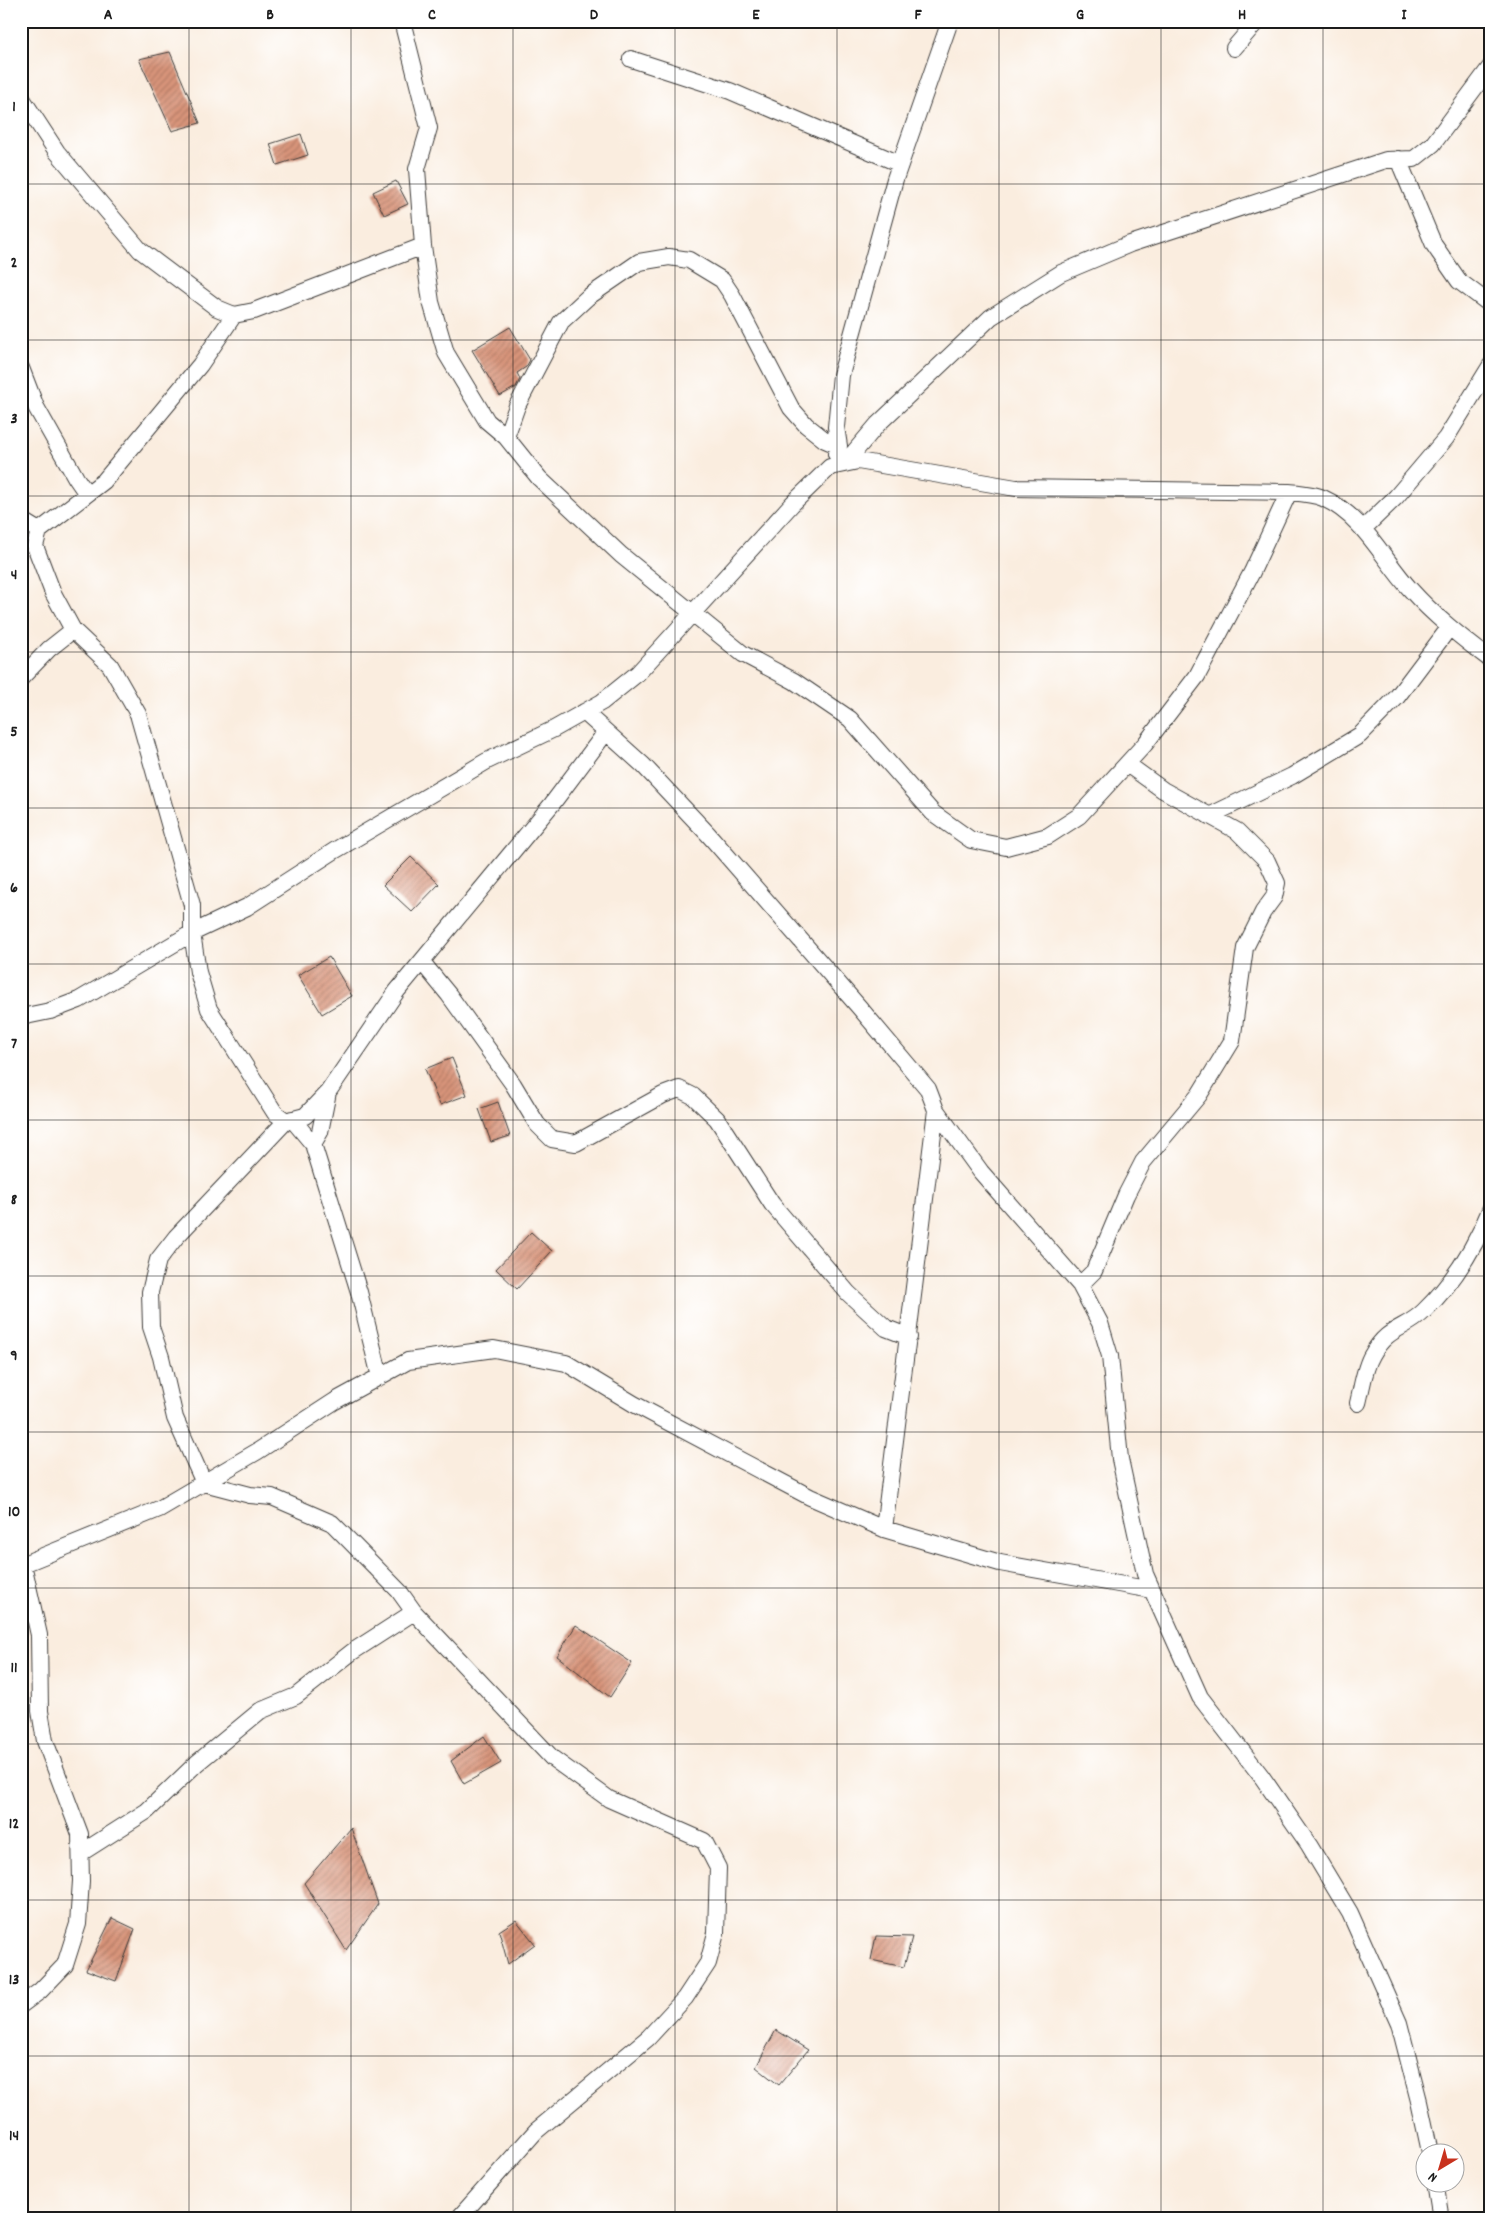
<svg xmlns="http://www.w3.org/2000/svg" width="1512" height="2240" font-family="Dekko,sans-serif">
<defs>
<pattern id="building-hatch" width="6" height="6" patternUnits="userSpaceOnUse" patternTransform="scale(1.25)"><rect width="6" height="6" fill="#d8947a"/><path d="M-1 1l2-2M0 6l6-6M5 7l2-2" fill="none" stroke="#ae7863"/></pattern>
</defs>
<rect width="100%" height="100%" fill="#fff"/>
<filter id="ink" filterUnits="userSpaceOnUse"><feTurbulence type="fractalNoise" baseFrequency=".02" numOctaves="2"/><feDisplacementMap in="SourceGraphic" scale="10" xChannelSelector="R" yChannelSelector="G"/><feConvolveMatrix kernelMatrix="1 2 1 2 8 2 1 2 1" color-interpolation-filters="sRGB"/></filter>
<filter id="wash" filterUnits="userSpaceOnUse"><feTurbulence type="fractalNoise" baseFrequency=".0096" numOctaves="4" result="noise"/><feDisplacementMap in="SourceGraphic" scale="20" xChannelSelector="R" yChannelSelector="G"/><feGaussianBlur stdDeviation="1.12" result="paint"/><feColorMatrix in="noise" values="0 0 0 0 0 0 0 0 0 0 0 0 0 0 0 0 0 1.4 0 .05"/><feComposite in="paint" operator="in"/></filter>
<g filter="url(#wash)">
<rect width="100%" height="100%" fill="#faeddf"/>
<g id="blocks">
<path fill="url(#building-hatch)" d="M170,52L200,123L172,131L139,59Z
M301,134L308,155L277,165L270,144Z
M396,181L408,204L384,215L373,192Z
M510,327L530,360L526,367L517,373L520,379L516,387L500,396L472,350Z
M411,857L439,884L412,912L383,885Z
M329,957L352,996L322,1014L298,975Z
M452,1058L467,1095L440,1105L425,1069Z
M498,1102L510,1136L491,1142L479,1109Z
M531,1232L552,1251L517,1289L496,1269Z
M576,1625L632,1663L610,1697L557,1656Z
M484,1736L501,1763L464,1784L451,1761Z
M351,1828L378,1904L346,1950L304,1883Z
M112,1918L135,1929L116,1981L86,1970Z
M516,1920L535,1944L508,1964L499,1931Z
M876,1936L912,1937L904,1967L871,1960Z
M776,2030L808,2050L779,2085L756,2067Z"/>
</g>
</g>
<g filter="url(#ink)">
<use href="#blocks" fill-opacity="0" stroke="#3d3b39" stroke-width="1"/>
<g fill="none" stroke-linecap="round" stroke-linejoin="round">
<g stroke="#3d3b39" stroke-width="18">
<path id="street" d="M402,21L429,128L417,169L423,246L431,302L446,353L487,421L506,437L539,478L621,555L743,654L794,681L850,719L933,813L971,840L1006,847L1048,836L1079,816L1145,744L1197,676L1252,572L1289,492
M1234,48L1257,21
M631,59L730,91L900,164
M21,97L57,152L140,250L217,308L234,315L254,311L423,246
M1398,159L1434,245L1459,281L1491,305
M234,315L200,365L104,481L39,531L35,546L53,593L73,630L110,665L138,714L192,905V933L198,972L209,1009L275,1113L286,1121L305,1116L328,1092L397,991L552,804L606,732
M21,368L36,407L76,478L87,494
M506,437L517,406L561,322L588,297L639,262L669,257L689,260L722,280L732,295L791,408L806,425L825,440L839,446
M836,454L839,446L836,427L841,375L895,179L950,21
M844,464L878,424L991,317L1061,273L1130,244L1386,160L1414,159L1433,144L1491,66
M21,520L39,531
M1364,528L1396,497L1446,438L1491,365
M21,678L49,649L73,630
M584,712L643,765L708,834L859,1007L928,1089L936,1110L981,1172L1080,1285L1100,1323L1110,1356L1120,1459L1145,1574L1200,1697L1262,1777L1309,1845L1350,1913L1399,2023L1419,2101L1430,2152
M1209,816L1292,776L1360,735L1397,697L1449,628
M422,962L449,995L513,1084L537,1124L552,1139L576,1143L663,1095L679,1089L693,1096L717,1119L772,1204L848,1293L886,1328L909,1337
M21,1017L50,1011L79,1000L192,933L247,907L334,851L487,761L554,729L602,702L638,673L792,504L830,467L858,461L1016,488L1289,492C1300,493 1314,494 1323,498C1363,516 1382,558 1410,589C1434,616 1462,638 1491,660
M292,1119L313,1144L359,1292L380,1377
M313,1144L320,1132L328,1092
M1080,1285L1094,1271L1126,1195L1143,1162L1199,1095L1232,1041L1245,948L1263,912L1274,897L1277,883L1267,861L1237,831L1163,790L1127,764
M1358,1403C1362,1388 1364,1368 1372,1355C1388,1326 1405,1330 1424,1311C1453,1283 1476,1245 1491,1208
M204,1483L250,1495L272,1497L332,1523L399,1591L414,1612L552,1758L609,1799L704,1841L718,1868L716,1933L708,1963L685,1998L648,2038L536,2131L458,2219
M204,1483L175,1418L161,1357L151,1327L150,1292L158,1260L176,1237L286,1121
M884,1529L936,1110
M21,1565L159,1509L258,1451L335,1401L408,1361L494,1349L566,1363L634,1404L810,1497L884,1529L1000,1563L1152,1590
M81,1853L147,1811L197,1763L260,1711L296,1696L352,1652L414,1612
M21,2005L40,1991L65,1965L78,1924L81,1881L80,1834L45,1741L40,1711L39,1635L23,1564
M1435,2182L1441,2219"/>
</g>
<use href="#street" stroke="#fff" stroke-width="16"/>
</g>
</g>
<path fill="none" stroke="#1c1c1c" stroke-width="1" stroke-opacity="0.55" d="M189,21V2219M351,21V2219M513,21V2219M675,21V2219M837,21V2219M999,21V2219M1161,21V2219M1323,21V2219M21,184H1491M21,340H1491M21,496H1491M21,652H1491M21,808H1491M21,964H1491M21,1120H1491M21,1276H1491M21,1432H1491M21,1588H1491M21,1744H1491M21,1900H1491M21,2056H1491"/>
<rect width="1512" height="2240" fill="none" stroke="#fff" stroke-width="55"/>
<g transform="translate(1440 2168) rotate(218)"><circle r="24" fill="#ffffff" stroke="#a4a4a4"/>
<path d="M0-4L9 19L0 12L-9 19Z" fill="#c8321e"/>
<text y="-8" font-size="14" font-weight="bold" text-anchor="middle" fill="#1c1c1c">N</text>
</g>
<rect x="28" y="28" width="1456" height="2184" fill="none" stroke="#1c1c1c" stroke-width="2"/>
<g font-size="16" text-anchor="middle" font-weight="bold" fill="#1c1c1c">
<text x="108" y="19">A</text>
<text x="270" y="19">B</text>
<text x="432" y="19">C</text>
<text x="594" y="19">D</text>
<text x="756" y="19">E</text>
<text x="918" y="19">F</text>
<text x="1080" y="19">G</text>
<text x="1242" y="19">H</text>
<text x="1404" y="19">I</text>
<text x="14" y="111">1</text>
<text x="14" y="267">2</text>
<text x="14" y="423">3</text>
<text x="14" y="579">4</text>
<text x="14" y="736">5</text>
<text x="14" y="892">6</text>
<text x="14" y="1048">7</text>
<text x="14" y="1204">8</text>
<text x="14" y="1360">9</text>
<text x="14" y="1516">10</text>
<text x="14" y="1672">11</text>
<text x="14" y="1828">12</text>
<text x="14" y="1984">13</text>
<text x="14" y="2140">14</text>
</g>
</svg>
